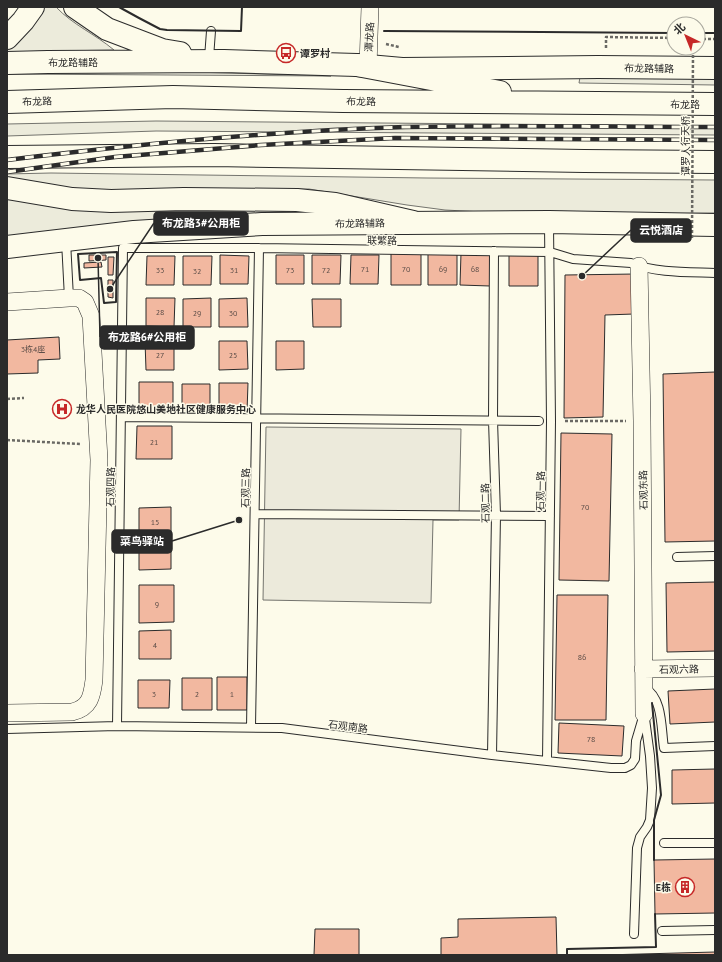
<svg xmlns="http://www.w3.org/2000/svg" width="722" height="962" font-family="'PT Sans','Noto Sans SC',sans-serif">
<rect width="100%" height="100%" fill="#fdfbea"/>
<path fill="#ecebdb" stroke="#74746e" d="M38,7H56C73,25 95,34 114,50L7,52V46Z
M37,71H158L331,76L7,74Z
M580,77L715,78V85L579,83Z
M156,121L715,126V135L156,131L7,136V124Z
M51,173L427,178L715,180V213L644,214L483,212L445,210L407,205L309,189L84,192L7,180V174Z
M7,197L290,211L191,218L7,240Z"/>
<path fill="#eceadb" stroke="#74746e" d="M266,427L461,429L459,520H433L431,603L263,600Z"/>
<path fill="#f2b8a0" stroke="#2b2b2b" d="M391,253H421V285H391Z
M428,253H457V285H428Z
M461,253H490V286L460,285Z
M509,254H538V286H509Z
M89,255H106V260L89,261Z
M220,255L249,256L248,284H220Z
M276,255H304V284H276Z
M312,255H341L340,284H312Z
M351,255H379L378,284H350Z
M147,256H175L174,285H146Z
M183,256H212L211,285H183Z
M108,257H114L113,275H108Z
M101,262L102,267L84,268V263Z
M635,274L634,314L605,315L603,417L564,418L565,275Z
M108,280H113V298L108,297Z
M146,298H175L174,327L146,326Z
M211,298V327H183V299Z
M247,298L248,327H219V299Z
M312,299H341V327H313Z
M59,337L60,359L38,360V373L7,374V340Z
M145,341H174V370H146Z
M219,341H247L248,369L219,370Z
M276,341H304V369L276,370Z
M715,372V541L665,542L663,374Z
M139,382H173V415H139Z
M219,383H248L247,412H219Z
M182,384H210V412H182Z
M137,426H172V459H136Z
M561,433L612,434L609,581L559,580Z
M171,507V535L139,536V508Z
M171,541V569L139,570V542Z
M715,582V651L667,652L666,583Z
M139,585H174V622L139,623Z
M557,595H608L606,720H555Z
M171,630V659H139V631Z
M217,677H247V710H217Z
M182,678H212V710H182Z
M138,680H170L169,708H138Z
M715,689V722L670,724L668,691Z
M559,723L624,726L622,756L558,753Z
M715,769V803L672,804V770Z
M715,859V913L655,914L654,860Z
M556,917L557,955H441V938L458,937V919Z
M315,929H359V955H314Z
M715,952V955H604Z"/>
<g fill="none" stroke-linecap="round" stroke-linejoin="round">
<g stroke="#2b2b2b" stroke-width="10">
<path id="lane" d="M209,58L211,31
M66,241L69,298
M121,417L539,421
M255,514L550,516
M677,557L715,556
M645,688C663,698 661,729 664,748L715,746
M117,726L123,248H259L550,252L573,259L631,263C655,273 689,272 715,273
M251,727L259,248
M7,729L117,726L282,728L492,755L611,768H625L631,765L635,759L636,741L644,714
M492,755L496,515L493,420L494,251
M547,761L551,421L549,224
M664,843H715
M662,931L715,930
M634,934L637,848L640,837L647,827L650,820L652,788L650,756L645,719"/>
</g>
<g stroke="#2b2b2b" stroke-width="18">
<path id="street" d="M368,66L370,7
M639,266L642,421L644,714
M7,302L69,298H79L85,302L91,316L99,460L94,680C92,696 90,708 72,712L7,713
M643,669L715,668"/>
</g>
<g stroke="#2b2b2b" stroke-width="24">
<path id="secondary" d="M75,7L107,29L162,50L180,53
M7,38L23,21L33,7
M7,63L48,62L224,61L357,65L402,69L598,67L715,68
M7,247L134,232L262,224L549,222L715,225"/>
</g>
<g stroke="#2b2b2b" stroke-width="24">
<path id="primary" d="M357,65L500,92
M7,102L173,97L343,101L715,104
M7,157L214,155L584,161L715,162
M7,188L72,199L111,201L184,199L297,200L335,204L413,222"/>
</g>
<path stroke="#6a6964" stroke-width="2.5" stroke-dasharray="3 2" stroke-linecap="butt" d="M698,39H715
M386,44L399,47
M606,48V37L674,38
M7,399L24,398
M565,421H626
M7,440L80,444"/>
<use href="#lane" stroke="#fdfbea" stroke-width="8"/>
<use href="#street" stroke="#fdfbea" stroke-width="17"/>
<use href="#secondary" stroke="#fdfbea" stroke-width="22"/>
<use href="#primary" stroke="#fdfbea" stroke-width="22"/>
<g stroke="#2b2b2b" stroke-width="4.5">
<path id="rail" d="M7,160C139,144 272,131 405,127C508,125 612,127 715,127
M7,172L115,157L261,145L395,138L715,140"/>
</g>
<use href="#rail" stroke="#fdfbea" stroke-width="3" stroke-dasharray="9" stroke-linecap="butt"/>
<path stroke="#6a6964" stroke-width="2.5" stroke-dasharray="3 2" stroke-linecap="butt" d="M692,238L693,53"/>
<path stroke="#2b2b2b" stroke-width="2" d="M119,7L139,18L160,29L167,30L241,31L242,7
M384,31L674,33
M698,33H715
M117,252L116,302L104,303L101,278L80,280L78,254Z
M652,703L661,795L654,820V860
M567,955V949L656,947L655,914"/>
</g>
<defs>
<g id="bus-ring" transform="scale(1)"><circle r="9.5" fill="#fdfbea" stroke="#c62828" stroke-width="1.5"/><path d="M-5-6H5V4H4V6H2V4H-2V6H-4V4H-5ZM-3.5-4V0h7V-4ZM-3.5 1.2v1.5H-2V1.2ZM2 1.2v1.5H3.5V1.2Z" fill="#c62828"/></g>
<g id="hospital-ring" transform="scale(1)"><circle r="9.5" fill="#fdfbea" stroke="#c62828" stroke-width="1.5"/><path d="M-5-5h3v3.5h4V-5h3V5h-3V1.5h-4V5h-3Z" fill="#c62828"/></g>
<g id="building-ring" transform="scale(1)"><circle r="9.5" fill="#fdfbea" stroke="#c62828" stroke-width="1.5"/><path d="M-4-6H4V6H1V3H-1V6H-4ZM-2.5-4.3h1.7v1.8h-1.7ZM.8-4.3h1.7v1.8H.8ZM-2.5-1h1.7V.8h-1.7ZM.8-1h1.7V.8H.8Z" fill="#c62828"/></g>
</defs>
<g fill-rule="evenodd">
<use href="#bus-ring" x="286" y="53"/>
<use href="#hospital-ring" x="62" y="409"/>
<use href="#building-ring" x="685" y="887"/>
</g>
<g text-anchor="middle" stroke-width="3" stroke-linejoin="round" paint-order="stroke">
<g font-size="8" fill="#5d4e48">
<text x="365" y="272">71</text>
<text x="406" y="272">70</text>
<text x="443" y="272">69</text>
<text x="475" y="272">68</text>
<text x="160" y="273">33</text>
<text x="234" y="273">31</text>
<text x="290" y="273">73</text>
<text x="326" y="273">72</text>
<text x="197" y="274">32</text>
<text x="160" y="315">28</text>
<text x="197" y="316">29</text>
<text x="233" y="316">30</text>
<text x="33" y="352">3栋4座</text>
<text x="160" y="358">27</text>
<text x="233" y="358">25</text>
<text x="154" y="445">21</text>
<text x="585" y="510">70</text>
<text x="155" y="525">15</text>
<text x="157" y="607">9</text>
<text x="155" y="648">4</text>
<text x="582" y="660">86</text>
<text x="154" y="697">3</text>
<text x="197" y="697">2</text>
<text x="232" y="697">1</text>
<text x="591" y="742">78</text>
</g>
<g font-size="10" fill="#2b2b2b" stroke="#fdfbea">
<text transform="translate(369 37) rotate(-87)" y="4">潭龙路</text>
<text x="73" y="66">布龙路辅路</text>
<text transform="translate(649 68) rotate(1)" y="4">布龙路辅路</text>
<text transform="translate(37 101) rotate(-2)" y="4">布龙路</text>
<text transform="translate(361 101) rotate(1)" y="4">布龙路</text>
<text x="685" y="108">布龙路</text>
<text transform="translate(685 146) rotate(-90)" y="4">谭罗人行天桥</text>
<text transform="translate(360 223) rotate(-1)" y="4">布龙路辅路</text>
<text transform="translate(382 240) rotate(1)" y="4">联繁路</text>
<text transform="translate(110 487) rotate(-89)" y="4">石观四路</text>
<text transform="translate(245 488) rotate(-89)" y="4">石观三路</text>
<text transform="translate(643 490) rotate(-91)" y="4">石观东路</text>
<text transform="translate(540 491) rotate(-89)" y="4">石观一路</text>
<text transform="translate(485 503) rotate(-91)" y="4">石观二路</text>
<text transform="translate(679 669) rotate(-1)" y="4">石观六路</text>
<text transform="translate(348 726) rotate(7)" y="4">石观南路</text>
</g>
<g font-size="10" font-weight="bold" fill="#2b2b2b" stroke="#fdfbea" text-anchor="start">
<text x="300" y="57">谭罗村</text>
<text x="76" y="413">龙华人民医院悠山美地社区健康服务中心</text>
<text x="671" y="891" text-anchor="end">E栋</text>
</g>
</g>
<path fill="none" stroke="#2b2b2b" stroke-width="1.5" d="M110 289L154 223M582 276L631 230M98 258L100 337M239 520L172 541"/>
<g fill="#2b2b2b" stroke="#fdfbea" stroke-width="1.5">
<circle cx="110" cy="289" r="4"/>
<circle cx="582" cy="276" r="4"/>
<circle cx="98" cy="258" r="4"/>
<circle cx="239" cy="520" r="4"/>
</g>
<g fill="#2b2b2b" stroke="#2b2b2b" stroke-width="1.5">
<rect x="154" y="212" width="94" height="23" rx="4"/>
<rect x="631" y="219" width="60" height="23" rx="4"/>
<rect x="100" y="326" width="94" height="23" rx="4"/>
<rect x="112" y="530" width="60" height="23" rx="4"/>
</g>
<g font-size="11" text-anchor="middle" font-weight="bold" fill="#fff">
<text x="201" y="227">布龙路3#公用柜</text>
<text x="661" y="234">云悦酒店</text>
<text x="147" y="341">布龙路6#公用柜</text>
<text x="142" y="545">菜鸟驿站</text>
</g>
<rect width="722" height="962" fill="none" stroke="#2b2b2b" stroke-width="16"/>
<g transform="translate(686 36) rotate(317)"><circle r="19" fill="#fdfbea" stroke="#a9a89e"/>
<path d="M0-3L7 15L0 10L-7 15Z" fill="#c62828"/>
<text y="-6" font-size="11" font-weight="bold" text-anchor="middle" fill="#2b2b2b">北</text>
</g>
</svg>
